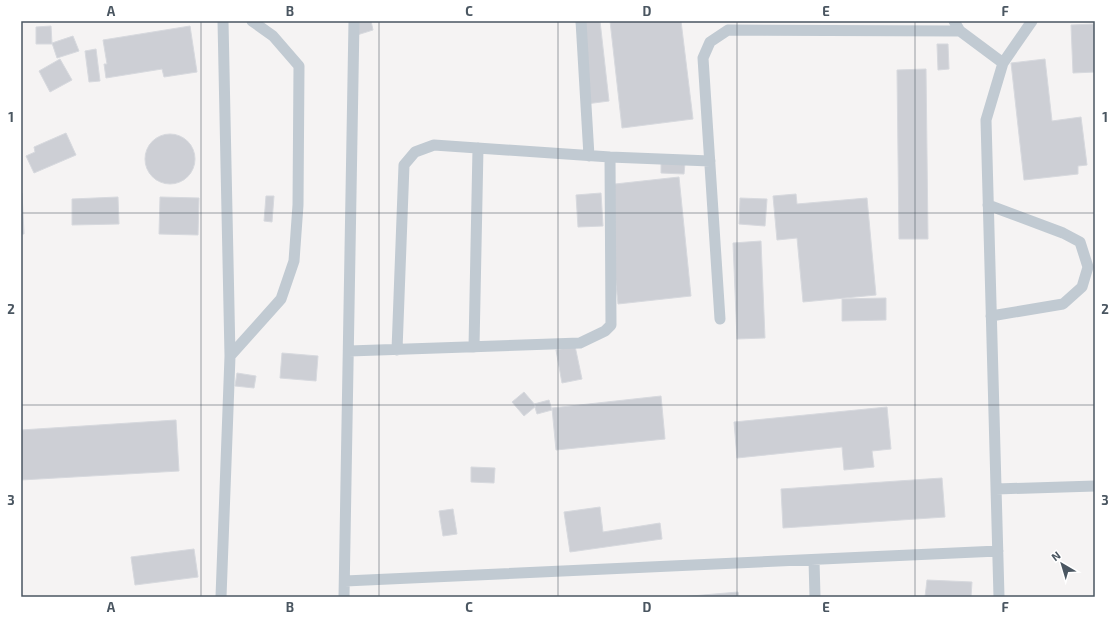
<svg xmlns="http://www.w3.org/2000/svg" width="1116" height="618" font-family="'Exo 2',sans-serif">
<rect width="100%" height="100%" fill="#f5f3f3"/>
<path fill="#cdcfd5" stroke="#d7d9de" d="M353,21H371L373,30L357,35Z
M576,21H600L609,101L586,104Z
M610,21H681L693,119L622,128Z
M1095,24V72L1073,73L1071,25Z
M51,26L52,44H36V27Z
M190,26L197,72L164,77L162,69L106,78L104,64H107L103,40Z
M73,36L79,51L57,58L52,43Z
M937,44H948L949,69L938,70Z
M96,49L100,81L89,82L85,51Z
M60,59L72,80L50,92L39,71Z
M1045,59L1052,121L1081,117L1087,165L1078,166V174L1024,180L1011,63Z
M926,69L928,239H899L897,70Z
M66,133L76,155L34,173L26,156L35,152L34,147Z
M145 159a25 25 0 1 1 50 0a25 25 0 1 1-50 0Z
M661,162L685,163L684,174L661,173Z
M679,177L691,296L618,304L606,185Z
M21,193H22L24,234H21Z
M601,193L603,226L578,227L576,195Z
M796,194L797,204L867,198L876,295L803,302L797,238L777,240L773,196Z
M266,196H274L272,222L264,221Z
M118,197L119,224L72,225V199Z
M160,197L199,198L198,235L159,234Z
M740,198L767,199L765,226L739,224Z
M761,241L765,338L737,339L733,243Z
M886,298V320L842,321V299Z
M575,346L582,379L562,383L556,350Z
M282,353L318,356L316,381L280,378Z
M237,373L256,376L254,388L235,386Z
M524,392L536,406L524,416L512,402Z
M661,396L665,439L556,450L552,408Z
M549,400L552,410L537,414L534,404Z
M887,407L891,449L872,451L874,467L844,470L842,447L737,458L734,422Z
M176,420L179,471L21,480V430Z
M471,467L495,468L494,483L471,482Z
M942,478L945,517L783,528L781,489Z
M600,507L603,532L660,523L662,539L570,552L564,512Z
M453,509L457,534L443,536L439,511Z
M194,549L198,577L135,585L131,557Z
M927,580L972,582L971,597H925Z
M738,592L739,597H680Z"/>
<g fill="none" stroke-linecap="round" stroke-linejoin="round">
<path stroke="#c1cad2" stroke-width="11" d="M581,21L589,156
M954,21L960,31L1003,63
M988,205L1063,233L1080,242L1088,267L1082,287L1063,304L991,316
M720,319L703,58L710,42L728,30L960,31
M474,347L478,148
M397,350L404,165L415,152L434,145L610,157L710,161
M349,351L580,343L605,331L611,325L610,157
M230,356L281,299L294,261L298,205L299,66L273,36L252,21
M996,489L1095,486
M814,560L815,597
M345,581L998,551
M221,597L230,356L223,21
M344,597L354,21
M999,597L986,120L1003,63L1032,21"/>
</g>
<path fill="none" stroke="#4a5661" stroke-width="1" stroke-opacity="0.55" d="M201,21V597M379,21V597M558,21V597M737,21V597M915,21V597M21,213H1095M21,405H1095"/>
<rect width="1116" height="618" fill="none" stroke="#ffffff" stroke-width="44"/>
<g transform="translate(1062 564) rotate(322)" stroke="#ffffff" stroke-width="3" paint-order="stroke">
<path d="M0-3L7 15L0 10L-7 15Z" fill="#4a5661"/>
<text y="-6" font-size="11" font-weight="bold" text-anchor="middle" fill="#4a5661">N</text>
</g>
<rect x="22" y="22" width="1072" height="574" fill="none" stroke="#4a5661" stroke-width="1.5"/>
<g font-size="13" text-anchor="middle" font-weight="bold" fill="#4a5661">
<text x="111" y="16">A</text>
<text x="290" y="16">B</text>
<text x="469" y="16">C</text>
<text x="647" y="16">D</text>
<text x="826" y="16">E</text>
<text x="1005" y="16">F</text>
<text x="11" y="122">1</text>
<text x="1105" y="122">1</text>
<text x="11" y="314">2</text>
<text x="1105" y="314">2</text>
<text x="11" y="505">3</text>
<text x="1105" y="505">3</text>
<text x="111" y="612">A</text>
<text x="290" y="612">B</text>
<text x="469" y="612">C</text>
<text x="647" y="612">D</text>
<text x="826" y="612">E</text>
<text x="1005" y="612">F</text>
</g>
</svg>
